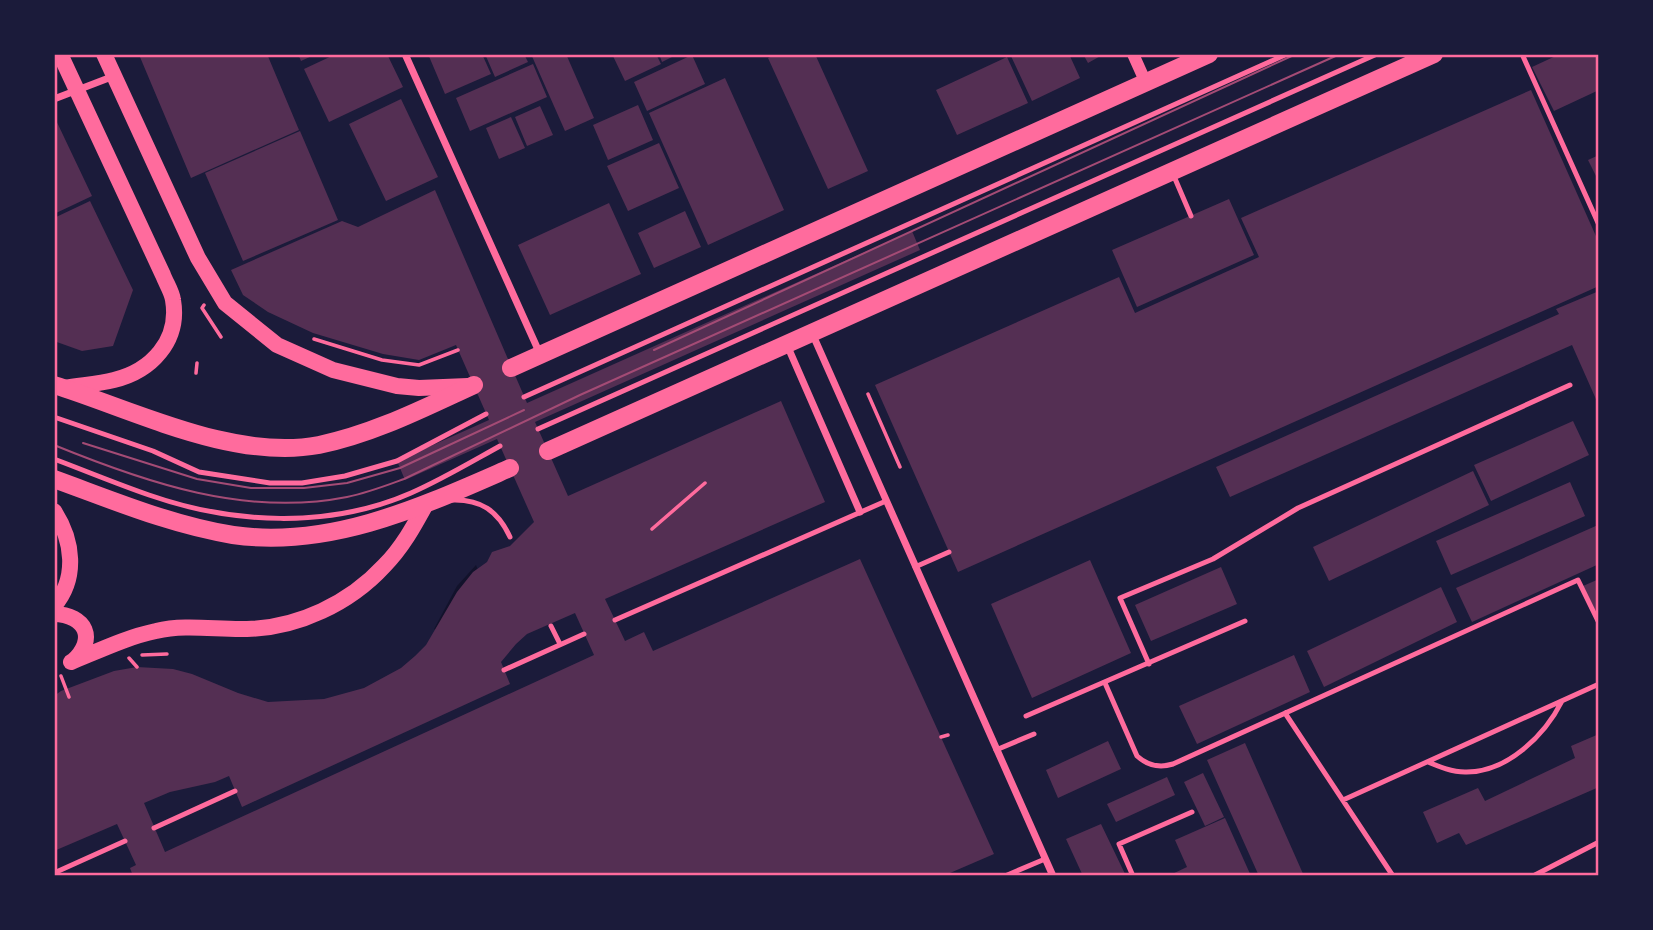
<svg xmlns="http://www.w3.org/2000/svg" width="1653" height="930" font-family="'Fira Sans Condensed',sans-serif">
<rect width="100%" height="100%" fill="#1b1b3a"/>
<path fill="#12122b" d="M476,565L483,584L450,637L434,629L457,586Z"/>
<path fill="#542f53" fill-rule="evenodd" d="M144,54H267L299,130L191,178L140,57Z
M298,54H316L301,61Z
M336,54H387L403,87L329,122L304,69Z
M428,54H482L491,74L445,94Z
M485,54H524L528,62L495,77Z
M531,54H566L594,118L565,131Z
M612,54H656L661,64L625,81Z
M659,54H678L662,62Z
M777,54H815L868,171L828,189L768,58Z
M1010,54H1069L1080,78L1032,101Z
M1083,54H1104L1088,63Z
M1560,54H1599V90L1554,111L1532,67Z
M692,55L705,84L647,111L634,82Z
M1007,57L1028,103L957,135L936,90Z
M533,64L547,97L470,131L456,98Z
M725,78L784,210L708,245L649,113Z
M1531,90L1599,243V286L958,572L875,385L1119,277L1135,313L1259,257L1241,218Z
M401,99L438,177L386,201L349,124Z
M638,105L653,140L608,160L593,125Z
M540,106L553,135L527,146L515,117Z
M54,116L92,196L54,214Z
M511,117L525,148L499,159L486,128Z
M300,131L338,220L243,261L205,173Z
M659,143L679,188L628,211L607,166Z
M1599,155V182L1588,160Z
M435,190L527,403L912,231L920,250L535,422L568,496L781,401L825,502L605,599L625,641L644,632L653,651L860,559L994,854L943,876H133L130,868L136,865L117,824L54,851V696L61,691L114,671L137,667L173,669L192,674L238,693L268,702L324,699L364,688L401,668L415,656L426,645L457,592L473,572L487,562L492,552L510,546L534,522L497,439L405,480L397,461L489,420L456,345L419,360L383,354L313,333L268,312L243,295L231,270L342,221L358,227ZM575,613L594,655L165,852L144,803L170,792L215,782L229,776L242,807L510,684L501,662L516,644L527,634Z
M1229,199L1254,255L1137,307L1112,250Z
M90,201L133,290L113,346L82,351L54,341V218Z
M609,203L641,274L550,315L518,245Z
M685,211L701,247L654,268L638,233Z
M1599,291V406L1572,345L1230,497L1216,467L1559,314L1556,309Z
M1573,421L1589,455L1491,501L1474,465Z
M1473,471L1489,505L1329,581L1313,547Z
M1570,482L1585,516L1451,575L1436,541Z
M1598,525L1599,564L1472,622L1456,588Z
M1090,560L1131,653L1032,698L991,604Z
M1221,567L1237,604L1151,641L1135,605Z
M1599,579V618L1583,586Z
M1441,587L1457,622L1324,687L1307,651Z
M1294,655L1310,692L1197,744L1179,706Z
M1599,734V787L1466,845L1459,833L1437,843L1423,812L1478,788L1485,801L1575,758L1571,746Z
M1108,741L1121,769L1058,798L1046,770Z
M1245,743L1304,876H1259L1207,760Z
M1203,773L1224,817L1205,826L1184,782Z
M1167,777L1175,795L1116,822L1107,804Z
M1225,818L1251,876H1168L1187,867L1175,840Z
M1101,824L1126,876H1083L1066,839Z"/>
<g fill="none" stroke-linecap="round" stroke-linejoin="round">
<path stroke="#ff6b9d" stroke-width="3.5" d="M204,305L202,308L221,337
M314,339L382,360L419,365L458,350
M196,373L197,363
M868,394L900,467
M652,529L705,483
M142,655L167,654
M129,658L137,667
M61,676L69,697
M941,737L948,735"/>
<path stroke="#ff6b9d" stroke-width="5" d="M1522,54L1599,225
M1173,174L1191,216
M524,397L1287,54
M54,417L153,451L199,472L270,483H302L345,476L397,461L486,414
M538,429L1377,54
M54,459C86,471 117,484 149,495C232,524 329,529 411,493C441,480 471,462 500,446
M452,500C481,499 498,511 510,537
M915,567L949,552
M615,620L886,501
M551,626L560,644
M1149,664L1120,598L1213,559L1298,508L1570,385
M504,670L584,634
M1105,683L1137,756C1148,766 1160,768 1173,764L1578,580L1599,623
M1285,713L1393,876
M1026,716L1245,621
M996,750L1034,734
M1428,762C1440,767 1452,772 1465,772C1507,773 1545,735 1562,701
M1343,800L1599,684
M154,828L235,791
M54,873L125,841
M1005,876L1045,859
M1133,876L1119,844L1192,812
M1533,876L1599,842"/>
<path stroke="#ff6b9d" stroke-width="7" d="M405,54L540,354
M54,99L114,76
M812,333L1053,876
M787,345L860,512"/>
<path stroke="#ff6b9d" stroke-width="12" d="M1133,54L1146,83"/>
<path stroke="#ff6b9d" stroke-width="16" d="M60,54L163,275C166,283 172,292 173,300C180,341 151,371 114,380C98,384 81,385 64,388
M104,54L198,258L225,303L277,345L333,370L397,386L419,388L468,386
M54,511C73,540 78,578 54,606
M54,614C86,615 97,639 73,661
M71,662C98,651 127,637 156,631C186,624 217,630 247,629C298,628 350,603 384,566C402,548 414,526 426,504"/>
<path stroke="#ff6b9d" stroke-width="18" d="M511,368L1209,54
M54,385C134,410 233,461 319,445C373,434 424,408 474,385
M548,451L1434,54
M54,479C112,500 171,525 233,535C331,549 423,506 510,468"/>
<path stroke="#a44b75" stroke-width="2" d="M654,350L1296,54
M83,443L197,479L251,488H304L347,483L400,468L524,410
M54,445C147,483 246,517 347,497C367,493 385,486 404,479L580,395L1340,54"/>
</g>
<rect width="1653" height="930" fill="none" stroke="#1b1b3a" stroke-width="112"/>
<rect x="56" y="56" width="1541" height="818" fill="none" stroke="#ff6b9d" stroke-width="2.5"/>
</svg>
